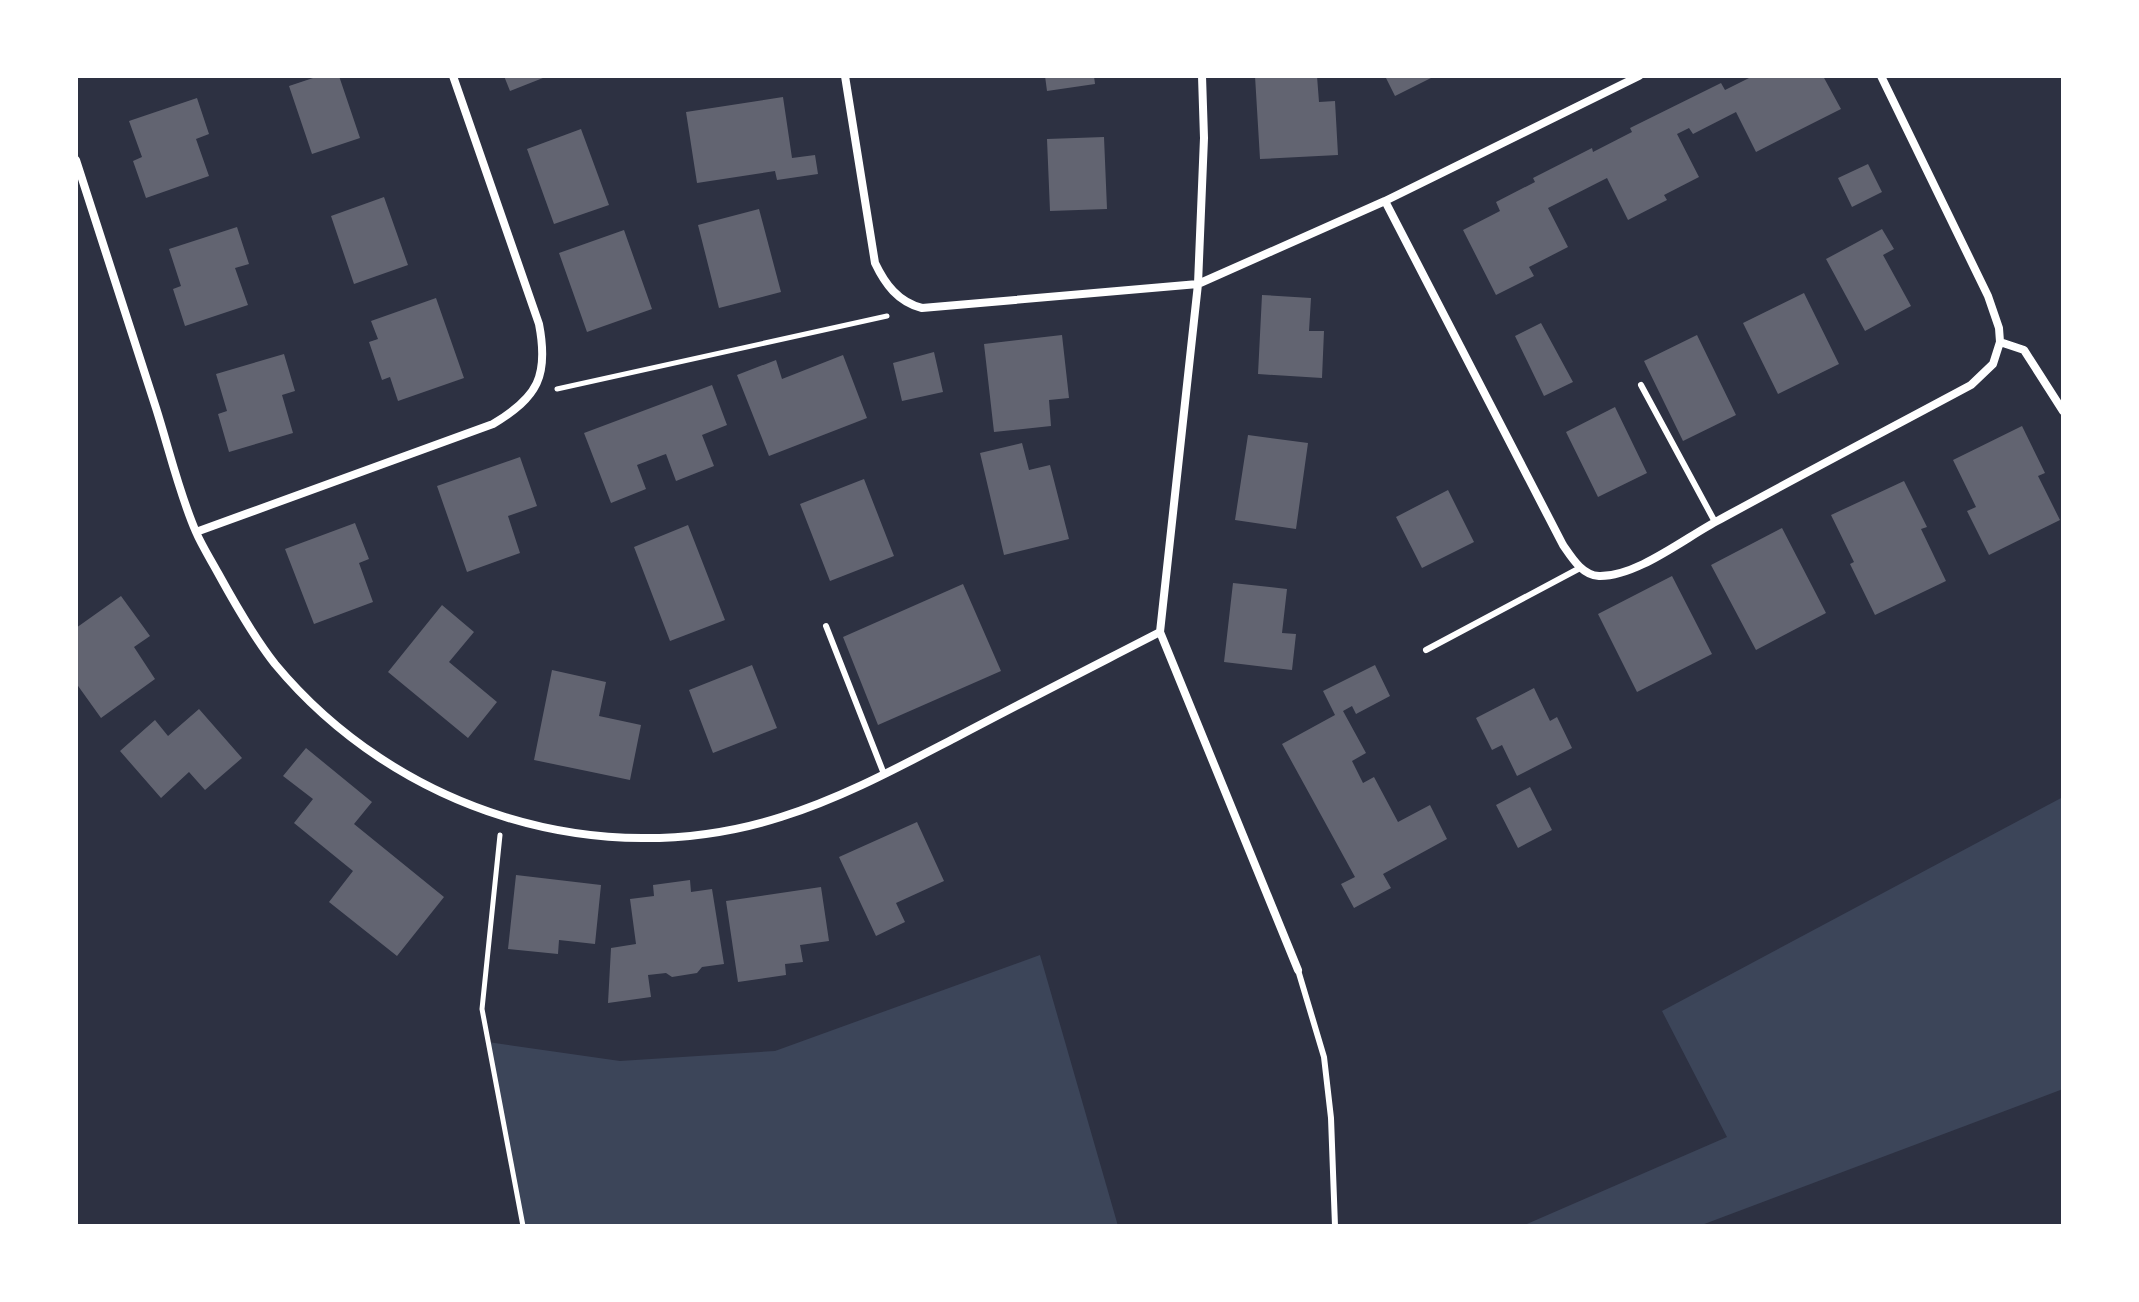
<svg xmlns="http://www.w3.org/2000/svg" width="2139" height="1302" font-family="'PT Sans',sans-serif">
<rect width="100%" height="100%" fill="#2d3142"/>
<path fill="#3c4559" d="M2063,797V1089L1699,1226H1522L1727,1137L1662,1011Z
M1040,955L1118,1226H523L488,1042L620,1061L775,1051Z"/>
<path fill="#626471" d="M319,76H339L360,138L312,154L289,86Z
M504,76H548L510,91Z
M1045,76H1094L1095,84L1047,91Z
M1255,76H1317L1319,102L1335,101L1338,155L1260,159Z
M1385,76H1435L1395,96Z
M1753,76H1823L1841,109L1756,152L1736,112L1693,134L1689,128L1677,134L1699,177L1664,195L1667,200L1628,220L1607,178L1548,208L1568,247L1529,267L1534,276L1496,295L1463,230L1500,211L1496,202L1535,182L1533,178L1592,148L1593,152L1632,132L1630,128L1721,83L1725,90Z
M783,97L792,158L815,155L818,174L777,180L775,171L697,183L686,112Z
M197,98L209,134L196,139L209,176L146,198L133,161L142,157L129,121Z
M581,129L609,205L554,224L527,149Z
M1104,137L1107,209L1050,211L1047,139Z
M1868,164L1882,192L1852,207L1838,178Z
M384,197L408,265L354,284L331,216Z
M759,209L781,292L719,308L698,225Z
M237,227L249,264L235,268L248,305L185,326L173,289L181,286L169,249Z
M1882,229L1894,249L1883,255L1911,306L1865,331L1826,259Z
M624,230L652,309L587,332L559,253Z
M1804,293L1839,364L1778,394L1743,323Z
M1262,295L1311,298L1309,331H1324L1322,378L1258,374Z
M436,298L464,378L398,401L390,377L382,380L369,342L378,339L371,321Z
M1541,323L1573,382L1544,396L1515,336Z
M1062,335L1069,398L1049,400L1051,426L994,432L984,344Z
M1697,335L1736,415L1683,441L1644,361Z
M934,352L943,392L902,401L893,363Z
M284,354L295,391L282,395L293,433L229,452L218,414L227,411L216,374Z
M843,355L867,418L769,456L737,375L776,360L782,379Z
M712,385L727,425L702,435L714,466L676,481L666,454L663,455L637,465L646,489L611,503L584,433Z
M1615,407L1647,473L1598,497L1566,432Z
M2022,426L2045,473L2038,476L2060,520L1989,555L1967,511L1976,507L1953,460Z
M1248,435L1308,443L1296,529L1235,520Z
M1022,443L1029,470L1050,465L1069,539L1004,555L980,453Z
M520,457L537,506L508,516L520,553L467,572L437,486Z
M864,479L894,556L830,581L800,504Z
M1904,481L1927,527L1921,529L1946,581L1875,615L1850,564L1854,562L1831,515Z
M1448,490L1474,542L1422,568L1396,517Z
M355,523L369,559L359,563L373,602L314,624L285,549Z
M688,525L725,620L670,641L634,547Z
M1782,528L1826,613L1756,650L1711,565Z
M1672,576L1712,654L1637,692L1598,614Z
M1233,583L1287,589L1282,633L1296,634L1292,670L1224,662Z
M963,584L1001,671L878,725L843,637Z
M121,596L150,636L134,647L155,679L101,718L76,683V628Z
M442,605L474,632L449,662L497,702L468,738L388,672Z
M752,665L777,728L713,753L689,690Z
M1375,665L1390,696L1356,714L1352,706L1343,711L1366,753L1352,761L1363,783L1374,777L1398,822L1430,805L1447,839L1383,874L1391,888L1354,908L1341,884L1355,877L1282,744L1335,715L1323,691Z
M552,670L606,682L599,716L641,725L630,780L534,760Z
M1534,688L1550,721L1557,717L1572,748L1517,776L1502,745L1492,750L1476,718Z
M199,709L242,758L205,790L189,772L161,798L120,751L155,720L168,736Z
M306,748L372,802L354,824L444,897L397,956L329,902L353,871L294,823L313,799L283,776Z
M1530,787L1552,830L1518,848L1496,805Z
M917,822L944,881L896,903L905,922L876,936L839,857Z
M516,875L601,885L595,944L559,940L558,954L508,949Z
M690,880L691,892L712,889L724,964L702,967L697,973L672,977L666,973L648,975L651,997L608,1003L611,948L636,944L630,899L654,896L653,885Z
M821,887L829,941L800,945L803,962L785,964L786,975L738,982L726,901Z"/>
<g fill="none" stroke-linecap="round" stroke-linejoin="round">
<path stroke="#fff" stroke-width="5" d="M557,389L887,316
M500,835L482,1009L523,1226"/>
<path stroke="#fff" stroke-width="6" d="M1641,385L1715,522
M826,626L884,774
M1426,650L1580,568
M1298,970L1324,1057L1331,1118L1335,1226"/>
<path stroke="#fff" stroke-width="8" d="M845,76L875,263C885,284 898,302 922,308L1198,284L1385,201L1639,76
M1202,76L1204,138L1198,284L1160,632L1298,970
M1881,76L1988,296L1999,328L2000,342L2024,350L2063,411
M76,160C103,242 129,325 156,408C169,449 179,493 196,532C202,546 211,560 218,573C235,604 253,636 275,664C396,810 599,875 781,817C842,798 899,767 955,738C1023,702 1092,667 1160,632
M1385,201L1563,545C1572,558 1582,575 1599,576C1637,577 1686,537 1719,520C1803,474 1887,430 1971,385L1993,364L2000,342
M196,532L493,424C538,397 549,376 539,324L453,76"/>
</g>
<rect width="2139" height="1302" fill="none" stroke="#ffffff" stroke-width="156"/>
</svg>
